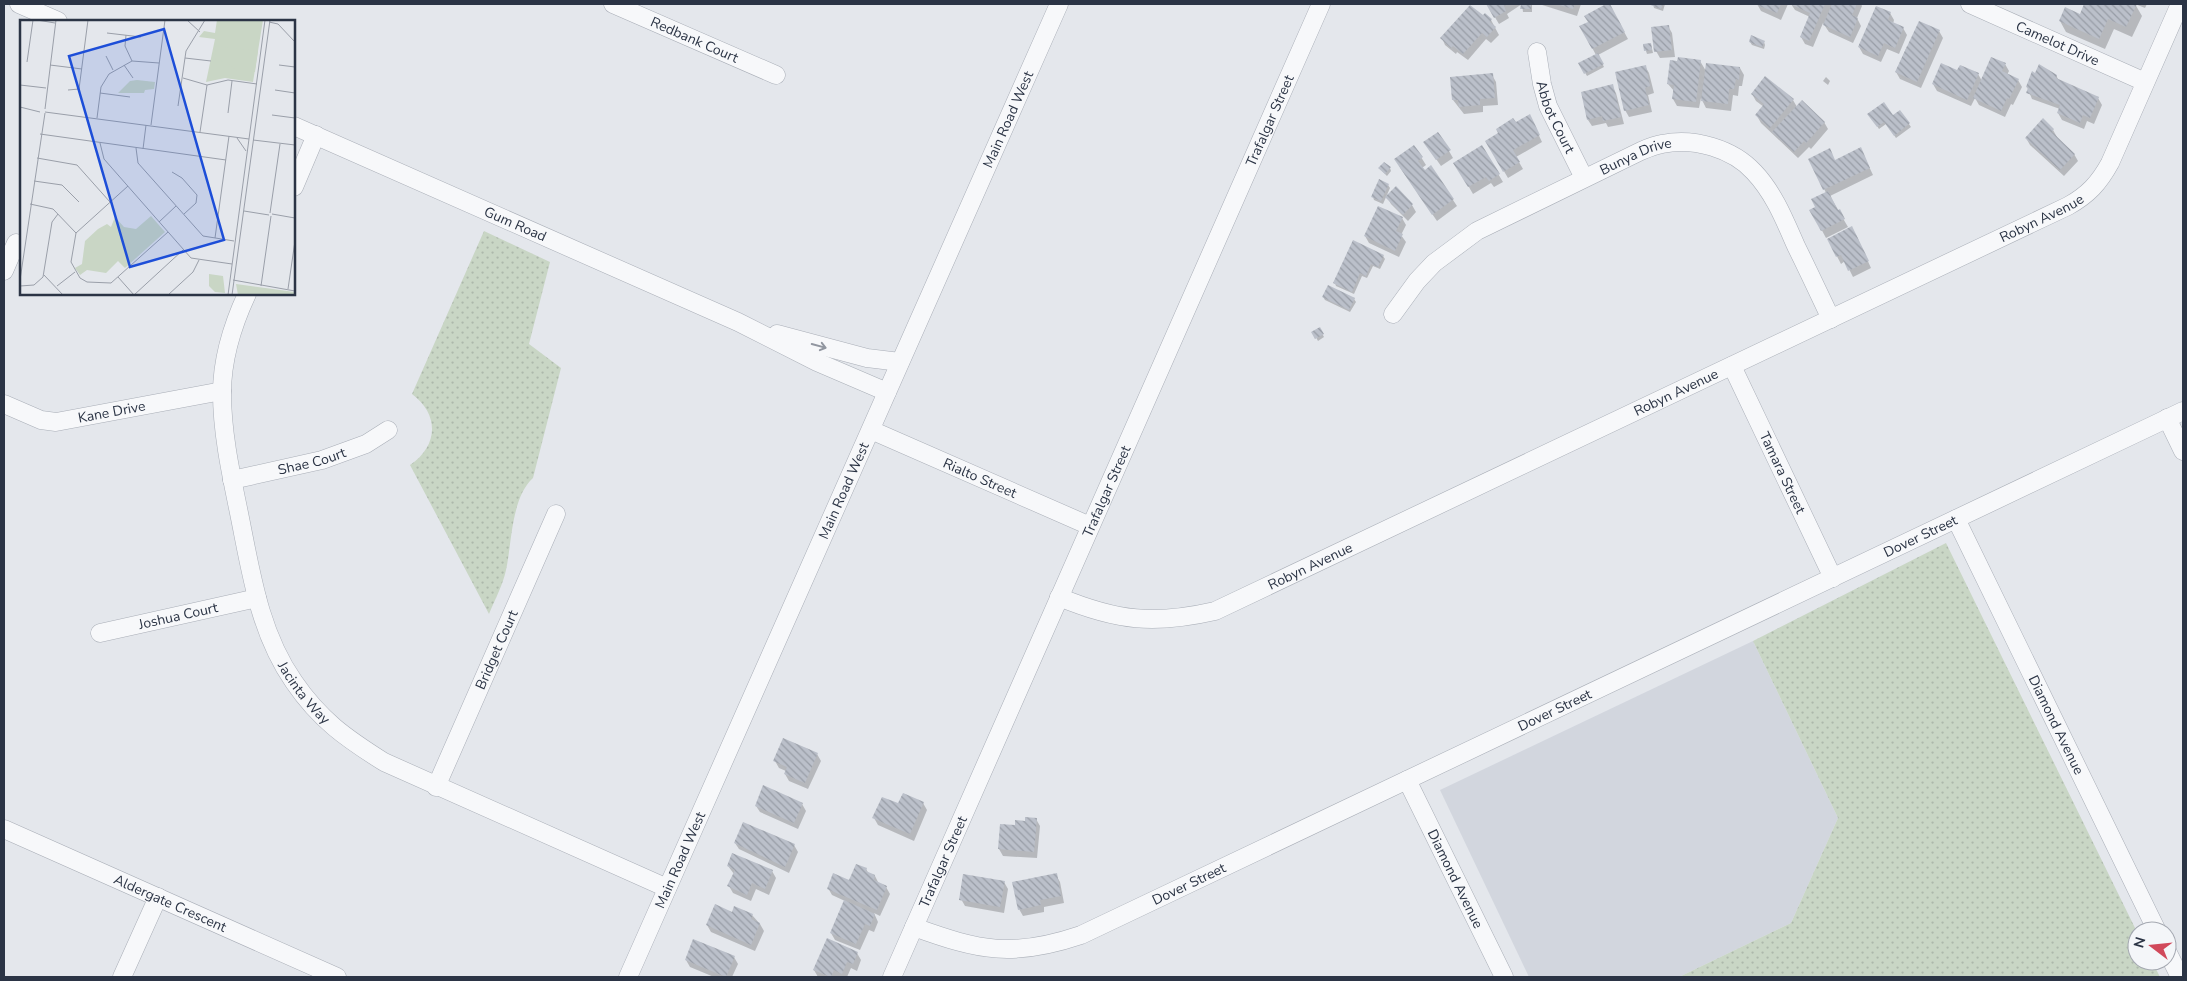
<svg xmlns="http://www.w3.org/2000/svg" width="2187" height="981" font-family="'Nunito Sans',sans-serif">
<defs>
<pattern id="grass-dots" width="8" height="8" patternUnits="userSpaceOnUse" patternTransform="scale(1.25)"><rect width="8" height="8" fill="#c9d6c5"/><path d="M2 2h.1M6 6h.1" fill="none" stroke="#adb8ab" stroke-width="1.8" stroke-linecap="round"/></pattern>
<pattern id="building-back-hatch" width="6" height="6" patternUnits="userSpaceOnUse" patternTransform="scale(1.25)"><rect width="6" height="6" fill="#bbc0ca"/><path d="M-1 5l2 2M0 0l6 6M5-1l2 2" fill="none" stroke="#989da6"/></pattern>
</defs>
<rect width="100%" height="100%" fill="#e4e7ec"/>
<path fill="#d2d6de" d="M1753,641L1838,818L1791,923L1679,977H1529L1440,790Z"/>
<path fill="url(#grass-dots)" d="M484,231L550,262L529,344L561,368L533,478C511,498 512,543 506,570C503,585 495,599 489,614L410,465C438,446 440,415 412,394Z
M1946,543L2137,932V961H2152L2160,977H1679L1791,923L1838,818L1753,641Z"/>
<path fill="#0003" d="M1487,4H1532V12H1523L1522,4L1507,14L1509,18L1499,24Z
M1539,4H1581L1577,16Z
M1609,4L1628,39L1598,55L1604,67L1587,76L1580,64L1596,55L1581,27L1589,23L1586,16Z
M1653,4H1665L1663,11L1654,8Z
M1757,4H1788L1781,20L1761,11Z
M1791,4H1861L1862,6L1857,18L1861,26L1853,43L1829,32L1823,23L1813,47L1805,44L1801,37L1810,17L1795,10Z
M2086,4H2147L2145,8L2135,4L2142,16L2132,37L2114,29L2105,49L2066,32L2060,21L2081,15Z
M1890,13L1894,20L1893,24L1903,28L1907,35L1899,54L1887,49L1881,62L1863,54L1859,47Z
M1483,17L1491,20L1499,35L1491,43L1486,39L1468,60L1457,52L1456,54L1445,45L1442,38Z
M1668,26L1672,33L1675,57L1660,58L1656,51Z
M1939,31L1943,38L1921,88L1900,79L1896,72L1907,46L1909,47Z
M1750,42H1764L1765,45L1764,49L1752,45Z
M1651,44L1653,53L1647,54L1644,45Z
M1700,61L1706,71L1740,68L1744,75L1742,86H1739L1738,96L1733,95L1731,111L1706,108L1701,98L1699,108L1677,106L1673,99L1674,91L1668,84Z
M2005,64L2009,71L2007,75L2018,80L2022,87L2013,105L2011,104L2005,117L1979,105L1975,98L1971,106L1937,91L1933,84L1958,72L1978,74L1982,81Z
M1645,66L1649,73L1654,93L1648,95L1652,112L1629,117L1625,110Z
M1492,75L1496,82L1498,105L1483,106V112L1464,114L1453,100Z
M2056,75L2059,81L2098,98L2102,105L2094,124L2087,121L2084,129L2062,120L2058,113L2060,109L2032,99L2027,87Z
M1826,77L1830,81L1828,85L1823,81Z
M1612,86L1616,93L1624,124L1608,127L1606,123L1592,126L1588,120Z
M1752,94L1793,100L1797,107L1824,122L1828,129L1811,149L1809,147L1798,158L1761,123L1757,116L1764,107L1756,101Z
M1900,111L1911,127L1896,138L1886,124L1879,129L1871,117H1893Z
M1533,123L1542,142L1516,157L1523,169L1508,178L1486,141L1515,124Z
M2053,130L2057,137L2056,138L2074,154L2078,161L2064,176L2030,145L2026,138Z
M1414,146L1426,165L1422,168L1424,172L1431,167L1457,206L1437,221L1399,166Z
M1482,147L1503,182L1494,187L1491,183L1473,194L1455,163Z
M1429,149L1449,151L1453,158L1441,166Z
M1864,156L1873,175L1830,196L1848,227L1826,238L1811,210L1817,208L1826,193L1810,159L1835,161Z
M1390,168L1391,171L1387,176L1382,171Z
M1388,185L1390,188L1383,204L1374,200L1373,197Z
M1396,188L1412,205L1416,212L1408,221L1391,204L1387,197Z
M1402,218L1406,225L1401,235L1406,242L1399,257L1369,243L1365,236Z
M1856,235L1871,268L1853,277L1845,261L1841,264L1828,239Z
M1383,256L1385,259L1380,269L1373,266L1367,278L1362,276L1354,294L1336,286L1335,283Z
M1323,297L1354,299L1356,302L1350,312L1325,300Z
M1319,328L1324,337L1318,341L1313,332Z
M817,754L821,761L808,789L789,781L785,774L786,771L779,768L775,761Z
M923,803L927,810L914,841L878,825L874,818L899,805Z
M802,804L806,811L798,829L760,812L756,806Z
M1036,819L1040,826L1037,858L1003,856L999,849L1016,826Z
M735,843L794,845L798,852L789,873L739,849Z
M728,866L772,871L776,878L769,895L756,889L751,901L733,893L729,886L734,874Z
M866,869L869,874L875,876L879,884L886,887L890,894L880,916L874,913L878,922L874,932L869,930L860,950L835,940L831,933L845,901L832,895L828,888L849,881Z
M1056,875L1060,882L1064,903L1044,907V912L1023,916L1019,909Z
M1004,882L1008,889L1004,913L965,906L961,899Z
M732,913L752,915L760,924L764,931L755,951L711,932L707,925Z
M857,953L861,960L857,971L851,968L847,977H818L814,970Z
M734,957L738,964L732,977H714L690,967L686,960Z"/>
<path fill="url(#building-back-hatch)" d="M1486,4H1508L1504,6L1506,11L1494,18Z
M1521,4H1531V9H1520Z
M1556,4H1575L1573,9Z
M1606,4H1610L1625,32L1592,49L1579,26L1588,22L1584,16Z
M1648,4H1663L1661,9Z
M1755,4H1781L1777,13Z
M1790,4H1825L1809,41L1800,37L1810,13Z
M1832,4H1857L1852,15L1858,18L1850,37L1823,25Z
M2084,4H2137L2126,27L2108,19L2099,39L2059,21L2065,7L2080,14Z
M1470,5L1483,15L1485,13L1492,19L1490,22L1496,27L1487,37L1482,33L1463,54L1453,46L1451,48L1440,38Z
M1876,6L1891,12L1888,20L1904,27L1895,48L1884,43L1878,56L1858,47Z
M1919,21L1940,30L1917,82L1895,72Z
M1669,25L1672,50L1654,52L1651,27Z
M1751,35L1765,41L1762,47L1749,42Z
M1651,43L1652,50L1644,51L1643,44Z
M1598,53L1604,64L1584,74L1578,63Z
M1678,57L1701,60L1696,102L1672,99L1674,85L1667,84L1670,60L1677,61Z
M1991,57L2006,63L2002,71L2019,79L2009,99L2007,98L2001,111L1973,98Z
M1706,63L1740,67L1739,80L1736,79L1734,89H1729L1728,104L1701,101Z
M1941,63L1957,70L1960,65L1979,73L1967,100L1932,84Z
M2039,64L2057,75L2056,78L2099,97L2090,118L2083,115L2080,123L2057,113L2060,105L2026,93L2028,88L2026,87L2032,71L2035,73Z
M1646,65L1650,86L1645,88L1649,105L1624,111L1615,72Z
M1493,73L1495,98L1480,99V105L1459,107L1458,100H1452L1450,77Z
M1765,76L1794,99L1770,128L1755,115L1764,104L1751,94Z
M1613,84L1621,117L1603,121L1602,116L1587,120L1581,92Z
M1802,100L1825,122L1806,143L1804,141L1794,152L1772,132Z
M1884,102L1893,115L1900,110L1910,123L1894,136L1884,122L1877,127L1867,114Z
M1530,114L1540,135L1513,150L1520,162L1503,172L1485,141L1498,133L1496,129L1513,118L1516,122Z
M2043,118L2054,129L2052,132L2075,154L2060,170L2025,138Z
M1438,132L1451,150L1436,160L1423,142Z
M1414,145L1423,157L1418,161L1425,170L1431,165L1454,199L1432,215L1394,159Z
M1482,145L1500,174L1489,181L1486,177L1468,187L1453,163Z
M1861,147L1870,168L1823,190L1808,159L1830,148L1835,160Z
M1384,162L1391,167L1385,174L1378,168Z
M1379,179L1389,184L1381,201L1371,197Z
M1396,186L1413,204L1403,215L1385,197Z
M1828,191L1838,210L1840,209L1845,219L1821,231L1809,210L1815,207L1811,199Z
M1378,206L1403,217L1396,231L1403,234L1395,251L1364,236Z
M1852,226L1869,261L1848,271L1841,255L1836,257L1827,239Z
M1353,240L1384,255L1378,267L1371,264L1366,276L1360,273L1352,292L1333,283Z
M1328,285L1355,298L1349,310L1322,297Z
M1320,327L1324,334L1315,339L1311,332Z
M783,738L818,753L805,783L784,774L787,767L773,761Z
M763,785L803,803L794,823L755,806Z
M903,793L924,802L910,834L872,818L882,797L898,803Z
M1025,817L1037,818L1034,852L998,849L1000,824L1015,825V820L1025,821Z
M743,822L795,844L785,867L734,843Z
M732,853L773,870L765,889L752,883L747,895L727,886L735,870L727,866Z
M856,864L867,868L866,871L875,875L874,880L887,886L877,910L827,889L833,873L849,880Z
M1057,873L1061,896L1040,900L1041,905L1018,910L1012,882Z
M963,874L1005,881L1000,907L959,900Z
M844,900L875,914L870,926L865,924L856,944L830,933Z
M715,904L732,912L734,906L753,914L751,919L760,923L751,945L706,925Z
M827,938L858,952L853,964L847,962L842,974L834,970L831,977L813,970Z
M693,939L735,956L726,977L685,960Z"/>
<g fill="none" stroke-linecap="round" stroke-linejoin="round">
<g stroke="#a9aeb7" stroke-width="19">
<g id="minor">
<path d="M19,4L58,21"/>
<path id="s1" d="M613,4L776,75"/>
<path id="s2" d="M1970,4L2145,82"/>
<path id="s3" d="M1537,52L1542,84L1548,106L1584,178"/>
<path id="s4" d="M294,126L738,322L817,362L887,392"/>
<path d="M294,187L316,135"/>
<path d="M4,271L16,243"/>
<path id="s5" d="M247,294C233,324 222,360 222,393C222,433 231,474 239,513C251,572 259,632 294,682C320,720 346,738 384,762L667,888"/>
<path id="s6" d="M1393,314L1417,281L1434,263L1477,231L1641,151C1648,148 1655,145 1662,144C1694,137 1733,149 1754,172C1774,193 1785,221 1796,246C1808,270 1819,294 1831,319"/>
<path d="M777,334L867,358L900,362"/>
<path id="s7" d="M1732,366L1833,578"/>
<path id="s8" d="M4,404L41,420L56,422L222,391"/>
<path d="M2167,418L2183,451"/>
<path id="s9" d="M871,430L1090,526"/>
<path id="s10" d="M232,480L322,460L366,444L388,430"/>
<path id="s11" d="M1956,519L2157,931"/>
<path id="s12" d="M1059,597C1117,621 1154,625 1215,611L2068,206C2088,195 2099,183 2110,163L2180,4"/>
<path id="s13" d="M100,633L257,598"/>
<path id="s14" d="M1407,780L1504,977"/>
<path id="s15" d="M436,787L556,514"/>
<path id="s16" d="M4,829L337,977"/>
<path id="s17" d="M914,927C980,951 1013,958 1081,935L2183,411"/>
<path d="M2167,951L2180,977"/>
<path d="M122,977L158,897"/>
<path id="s18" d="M628,977L1059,4"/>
<path id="s19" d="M892,977L1321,4"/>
</g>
</g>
<use href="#minor" stroke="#f7f8fa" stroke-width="18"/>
</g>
<defs><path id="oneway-shaft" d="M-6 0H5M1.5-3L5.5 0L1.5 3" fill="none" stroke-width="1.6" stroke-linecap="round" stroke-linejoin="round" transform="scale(1.25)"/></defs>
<use stroke="#9196a0" href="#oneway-shaft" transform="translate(819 346) rotate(15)"/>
<g text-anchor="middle" stroke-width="5" stroke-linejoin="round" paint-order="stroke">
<g font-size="14" fill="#2b3445" stroke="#f4f6f9">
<text dy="5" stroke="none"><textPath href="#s1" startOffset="89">Redbank Court</textPath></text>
<text dy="5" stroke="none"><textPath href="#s2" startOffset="96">Camelot Drive</textPath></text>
<text dy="5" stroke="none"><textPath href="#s3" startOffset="68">Abbot Court</textPath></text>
<text dy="5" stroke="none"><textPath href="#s18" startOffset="938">Main Road West</textPath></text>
<text dy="5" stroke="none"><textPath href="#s19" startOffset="936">Trafalgar Street</textPath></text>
<text dy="5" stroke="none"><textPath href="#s6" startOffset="295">Bunya Drive</textPath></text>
<text dy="5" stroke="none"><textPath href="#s12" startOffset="1075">Robyn Avenue</textPath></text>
<text dy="5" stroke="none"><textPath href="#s4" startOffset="242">Gum Road</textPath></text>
<text dy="5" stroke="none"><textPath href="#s12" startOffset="670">Robyn Avenue</textPath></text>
<text dy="5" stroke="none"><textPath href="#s8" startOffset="112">Kane Drive</textPath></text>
<text dy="5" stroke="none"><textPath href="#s10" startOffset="82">Shae Court</textPath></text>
<text dy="5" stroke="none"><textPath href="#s7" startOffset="118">Tamara Street</textPath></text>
<text dy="5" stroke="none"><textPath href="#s9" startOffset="119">Rialto Street</textPath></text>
<text dy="5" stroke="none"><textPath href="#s19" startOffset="531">Trafalgar Street</textPath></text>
<text dy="5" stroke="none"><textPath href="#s18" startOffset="532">Main Road West</textPath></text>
<text dy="5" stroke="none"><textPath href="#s17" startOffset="1101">Dover Street</textPath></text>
<text dy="5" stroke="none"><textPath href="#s12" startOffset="265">Robyn Avenue</textPath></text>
<text dy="5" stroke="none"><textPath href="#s13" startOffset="80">Joshua Court</textPath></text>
<text dy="5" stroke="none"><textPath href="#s15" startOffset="150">Bridget Court</textPath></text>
<text dy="5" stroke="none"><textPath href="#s5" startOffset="418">Jacinta Way</textPath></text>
<text dy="5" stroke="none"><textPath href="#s17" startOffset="696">Dover Street</textPath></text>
<text dy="5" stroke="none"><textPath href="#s11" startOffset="229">Diamond Avenue</textPath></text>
<text dy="5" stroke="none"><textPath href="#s18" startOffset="128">Main Road West</textPath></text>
<text dy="5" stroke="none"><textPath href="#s19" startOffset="126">Trafalgar Street</textPath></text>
<text dy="5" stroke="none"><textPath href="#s14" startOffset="110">Diamond Avenue</textPath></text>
<text dy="5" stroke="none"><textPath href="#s17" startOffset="291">Dover Street</textPath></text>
<text dy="5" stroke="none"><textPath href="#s16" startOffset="182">Aldergate Crescent</textPath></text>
</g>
</g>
<g transform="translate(20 20)">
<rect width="275" height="275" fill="#e4e7ec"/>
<path d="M197,0H243L233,62L205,58L186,62L195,19L179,17L184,11L195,13ZM117,60L135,62L134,69L125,70L124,73H98L110,61ZM131,196L145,212L105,248L98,241L86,253L67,250L60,255L55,248L62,244L65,221L78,209L87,204L91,207L95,197L104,207L116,209ZM189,254L203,256L205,273L195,272L189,266ZM216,264L275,272V275H218Z" fill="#c9d6c5"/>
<path d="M196,26L238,31L235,52H218L208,43L195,39Z" fill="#c9d6c5"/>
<path fill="none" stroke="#9a9fa9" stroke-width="1" d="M17,0L35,3M167,0L180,12M249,2L258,4L275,22M87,13L121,17M106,15L105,26L112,41M86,36L93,50M165,38L191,41M7,42L13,0M30,45L62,49M104,45L113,58M259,45L275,47M163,58L187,65L208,60L237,64M0,65L26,68M48,70L59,69L68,0M255,70L275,73M80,73L110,77M158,86L166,31L185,0M0,87L20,92M25,89L36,0M25,92L229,119M208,93L212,61M252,95L275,98M77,98L81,67L89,54L112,41L139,43M131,105L145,0M180,112L187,65M20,114L206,140M217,118L226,131M233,120L275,125M80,123L84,139L171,238L212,244M116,128L118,143L183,216L214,221M123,129L126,105M17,138L57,145L90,182M152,152L162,158L177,175L176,183L164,194M14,161L42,165L59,182M108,166L56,213L51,242L60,258L67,262L91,263L148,212M10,184L33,189L56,213M224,191L249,195M250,193L260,124M252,194L275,198M139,202L156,186M195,218L209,116M24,255L43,275M98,257L114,275M0,260L25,93M213,260L275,271M0,266L14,265L23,257L32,202L38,194M37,266L55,252M241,266L251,196M268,269L275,221M114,275L163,230M148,275L173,252L179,240M208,275L245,0M212,275L250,0"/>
<path fill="#1d4ed8" fill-opacity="0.15" stroke="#1d4ed8" stroke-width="2.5" d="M144,9L204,220L110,247L49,36Z"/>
<rect width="275" height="275" fill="none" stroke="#2b3445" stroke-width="2.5"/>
</g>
<rect width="2187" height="981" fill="none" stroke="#2b3445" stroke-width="10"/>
<g transform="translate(2152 946) rotate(286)"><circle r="24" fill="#f4f6f9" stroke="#a4a8b1"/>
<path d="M0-4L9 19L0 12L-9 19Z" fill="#d1495b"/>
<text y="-8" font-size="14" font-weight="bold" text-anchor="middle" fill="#2b3445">N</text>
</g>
</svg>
